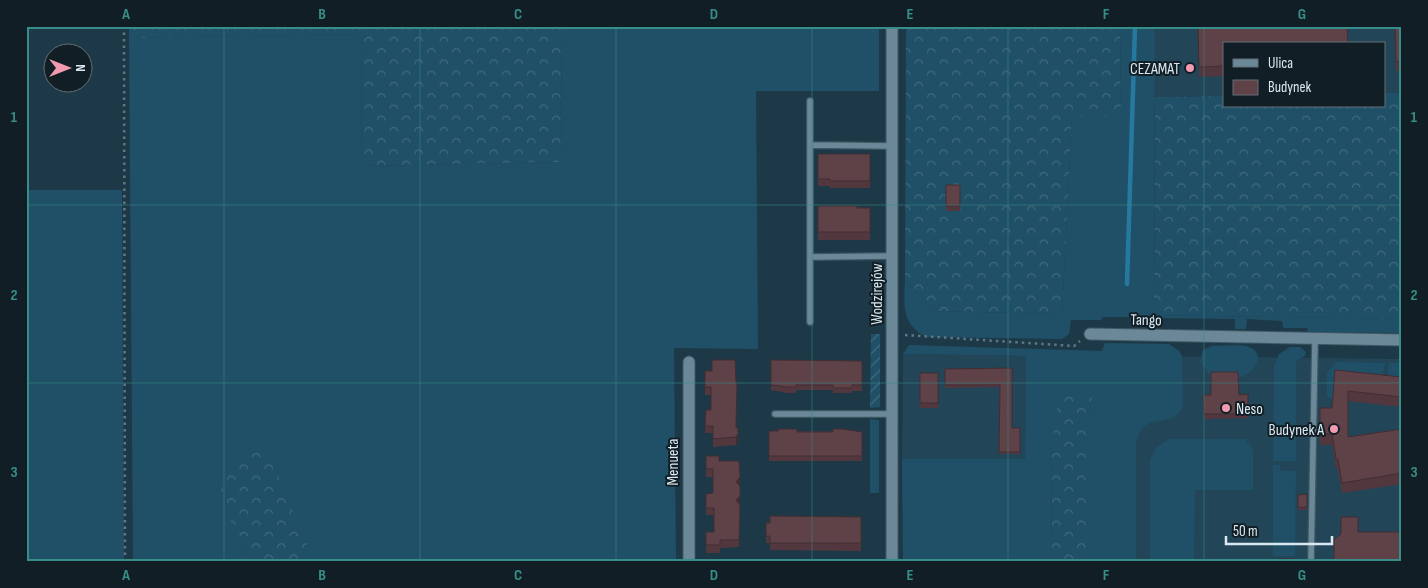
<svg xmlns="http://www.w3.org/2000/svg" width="1428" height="588" font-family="'Sofia Sans Condensed',sans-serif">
<defs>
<pattern id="forest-crowns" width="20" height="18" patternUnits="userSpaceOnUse" patternTransform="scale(1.25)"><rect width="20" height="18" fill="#205067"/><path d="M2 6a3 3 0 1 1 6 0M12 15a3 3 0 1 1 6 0" fill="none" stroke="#40697d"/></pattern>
<pattern id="garden-furrows" width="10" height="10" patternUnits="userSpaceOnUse" patternTransform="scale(1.25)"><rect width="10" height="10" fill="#205067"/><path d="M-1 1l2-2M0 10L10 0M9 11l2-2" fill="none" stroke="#40697d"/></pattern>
</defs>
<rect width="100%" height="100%" fill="#1d3947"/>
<path fill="#224557" d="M1155,26H1402V93H1384V44H1224V96L1155,97Z
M903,354L1026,356L1025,460L902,459Z
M1062,355L1402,359V562H1062Z"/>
<path fill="#205067" d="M562,26H879V91H756L758,349L674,348L676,562H307L309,560L238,541L253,562H133L129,38L361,34L362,166L561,162Z
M1120,26H1155L1154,315L1402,319V333L1308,332L1307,328H1283L1282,321L1247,319L1246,329H1235V319L1156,318V327H1149V317H1103L1101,320H1071L1069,334L1062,339L926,337C901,324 904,305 905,280L935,311L1062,314L1072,115L1121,116Z
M26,190H122L124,562H26Z
M1105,343L1169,344L1179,351L1182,356L1183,405C1175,428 1154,414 1142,429C1139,432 1138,437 1136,441V562H1089V423L1092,396L1052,449L1051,562H903L902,459H1025L1026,356L903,354L909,345L1102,351Z
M1212,346C1221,346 1240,344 1249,347C1268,354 1253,375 1238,378V376L1211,377L1200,361L1203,350Z
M1290,347H1300L1306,352L1305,356L1296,361V461H1273L1274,365L1279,354Z
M1337,362L1385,363L1381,385L1335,380L1333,401L1327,396V372Z
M1389,363H1402V387L1386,386Z
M870,419L879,420V493H870Z
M1169,439H1246V442L1249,443L1253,449V490H1195L1194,562H1150V460L1156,448Z
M1273,465H1280L1281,471H1296L1295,556H1273Z"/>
<path fill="url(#forest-crowns)" d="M129,26H562L561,162L362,166L361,34L129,38Z
M906,26H1120L1121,116H1072L1062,314L935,311L905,280Z
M1384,93H1402V319L1154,315L1155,97L1224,96V106H1384Z
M1062,396H1092L1089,423V562H1051L1052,449L1055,415Z
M259,449L271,458L307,544L309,560L307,562H253L238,541L222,497L221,483L239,454Z"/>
<path fill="url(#garden-furrows)" d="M871,334H880V407L870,408Z"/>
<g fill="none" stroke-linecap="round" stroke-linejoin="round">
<path stroke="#26799e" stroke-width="4.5" d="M1127,284L1135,26"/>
<g stroke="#405864" stroke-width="8">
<path id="service" d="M810,145L893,146
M810,257L893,256
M810,322V101
M775,414H893
M1311,562L1315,339"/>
</g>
<g stroke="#405864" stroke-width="13">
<path id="minor" d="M1090,334L1402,340
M689,362V562
M892,562V26"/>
</g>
<path stroke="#5f7783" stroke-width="2.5" stroke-dasharray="2.5 4" stroke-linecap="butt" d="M124,26L125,562
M905,335L1074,346L1080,341"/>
<use href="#service" stroke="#6a8898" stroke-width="5.5"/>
<use href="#minor" stroke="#6a8898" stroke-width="11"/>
</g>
<path fill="#52383e" d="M1198,26L1224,44V76L1199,77Z
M1395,26H1402V71H1396Z
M818,154H870V188H830V186H818Z
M946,185H960V211H946Z
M818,206L870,208V240H818Z
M771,360L862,361V391H852V393H833V390H796V393H787L771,390Z
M1012,368V428H1020V454H999L1000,387L945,388V369Z
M1335,370L1402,377V407L1348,401V437L1402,429V484L1342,493L1338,469H1336L1332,445H1320V408H1332Z
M705,371L736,427L738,442L736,445L713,447V433H705L706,410H711V395H705Z
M920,373H938V408H920Z
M1248,394V418L1204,419L1203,395Z
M769,431L862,432V461H769Z
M706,456L719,461L740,484V513L739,547L720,548V553H706V532H714V515H706V494L713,493V477H706Z
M1307,494V510H1298V495Z
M861,517V551L770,550V543H766V523Z"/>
<path fill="#422e32" d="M738,434V442L736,445V437Z
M740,477V484L736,489V482Z
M740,496V503L736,508V500Z"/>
<path fill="#5f4148" stroke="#422e32" d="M1198,26H1347L1348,44H1224V66L1199,67Z
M1395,26H1402V61L1396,62Z
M818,154H870V181H830V179H818Z
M946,185H960V206H946Z
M818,206H857V208H870V232H818Z
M712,360H735L736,382L737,383L736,427L738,428V434L736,437L713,439V426H705L706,410H711V387H705V371H712Z
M771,360L862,361V385H852V388H833V385H796V387H787L771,385Z
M1012,368V428H1020V452H999L1000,385H945V369Z
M1335,370L1402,377V397L1348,391V437L1402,429V473L1342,483L1338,459H1336L1332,434H1320V408H1332Z
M1211,372H1238L1239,395L1248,394V414H1204L1203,395H1211Z
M920,373H938V403H920Z
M778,429H797V432H833V429H842L862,432V456H769V431H778Z
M706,456H719V461H739L740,477L736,482L740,486V496L736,500L740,505L739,540H720V545H706V532H714V508H706V494L713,493V469H706Z
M1307,494V507L1298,508V495Z
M770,516L861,517V543H770V536H766V523H770Z
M1341,517H1358V532H1402V562H1334V540L1341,534Z
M1278,559H1294V562H1278Z"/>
<path fill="none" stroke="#378d88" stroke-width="1" stroke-opacity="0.55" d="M224,26V562M420,26V562M616,26V562M812,26V562M1008,26V562M1204,26V562M26,205H1402M26,383H1402"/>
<g fill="#f29ab0" stroke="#121e25" stroke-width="2">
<circle cx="1190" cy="68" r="5"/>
<circle cx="1226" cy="408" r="5"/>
<circle cx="1334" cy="429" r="5"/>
</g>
<g text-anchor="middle" stroke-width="4" stroke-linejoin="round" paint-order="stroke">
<g font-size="16" fill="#d9e9f2" stroke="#121e25" text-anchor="end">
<text x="1180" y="74">CEZAMAT</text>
<text x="1236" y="414" text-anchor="start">Neso</text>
<text x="1324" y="435">Budynek A</text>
</g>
<g font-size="16" fill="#d9e9f2" stroke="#121e25">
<text transform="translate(876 294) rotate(-90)" y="6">Wodzirejów</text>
<text transform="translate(1146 319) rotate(1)" y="6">Tango</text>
<text transform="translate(672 462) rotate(-90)" y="6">Menueta</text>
</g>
</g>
<rect width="1428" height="588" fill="none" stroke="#121e25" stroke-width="55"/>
<rect x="1223" y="42" width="162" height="65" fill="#121e25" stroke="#626f77"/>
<rect x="1233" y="59" width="25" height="8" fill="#6a8898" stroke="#626f77"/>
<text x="1268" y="68" font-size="15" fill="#d9e9f2">Ulica</text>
<rect x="1233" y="80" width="25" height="15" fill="#5f4148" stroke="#626f77"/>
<text x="1268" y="92" font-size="15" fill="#d9e9f2">Budynek</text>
<g transform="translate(68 68) rotate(90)"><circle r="24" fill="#121e25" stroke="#626f77"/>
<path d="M0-4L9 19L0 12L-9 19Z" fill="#f29ab0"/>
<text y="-8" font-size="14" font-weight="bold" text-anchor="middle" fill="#d9e9f2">N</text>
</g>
<path d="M1226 536v8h106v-8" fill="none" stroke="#d9e9f2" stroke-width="2.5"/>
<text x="1233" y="536" font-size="15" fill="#d9e9f2" stroke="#121e25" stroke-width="4" paint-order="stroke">50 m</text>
<rect x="28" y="28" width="1372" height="532" fill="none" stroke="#378d88" stroke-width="2"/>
<g font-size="16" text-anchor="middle" font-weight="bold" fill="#378d88">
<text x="126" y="19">A</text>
<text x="322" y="19">B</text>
<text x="518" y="19">C</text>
<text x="714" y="19">D</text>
<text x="910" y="19">E</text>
<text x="1106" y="19">F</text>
<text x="1302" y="19">G</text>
<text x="14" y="122">1</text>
<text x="1414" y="122">1</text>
<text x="14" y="300">2</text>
<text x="1414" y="300">2</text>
<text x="14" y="477">3</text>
<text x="1414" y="477">3</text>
<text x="126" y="580">A</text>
<text x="322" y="580">B</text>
<text x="518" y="580">C</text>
<text x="714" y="580">D</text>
<text x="910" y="580">E</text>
<text x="1106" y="580">F</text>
<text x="1302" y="580">G</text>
</g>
</svg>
